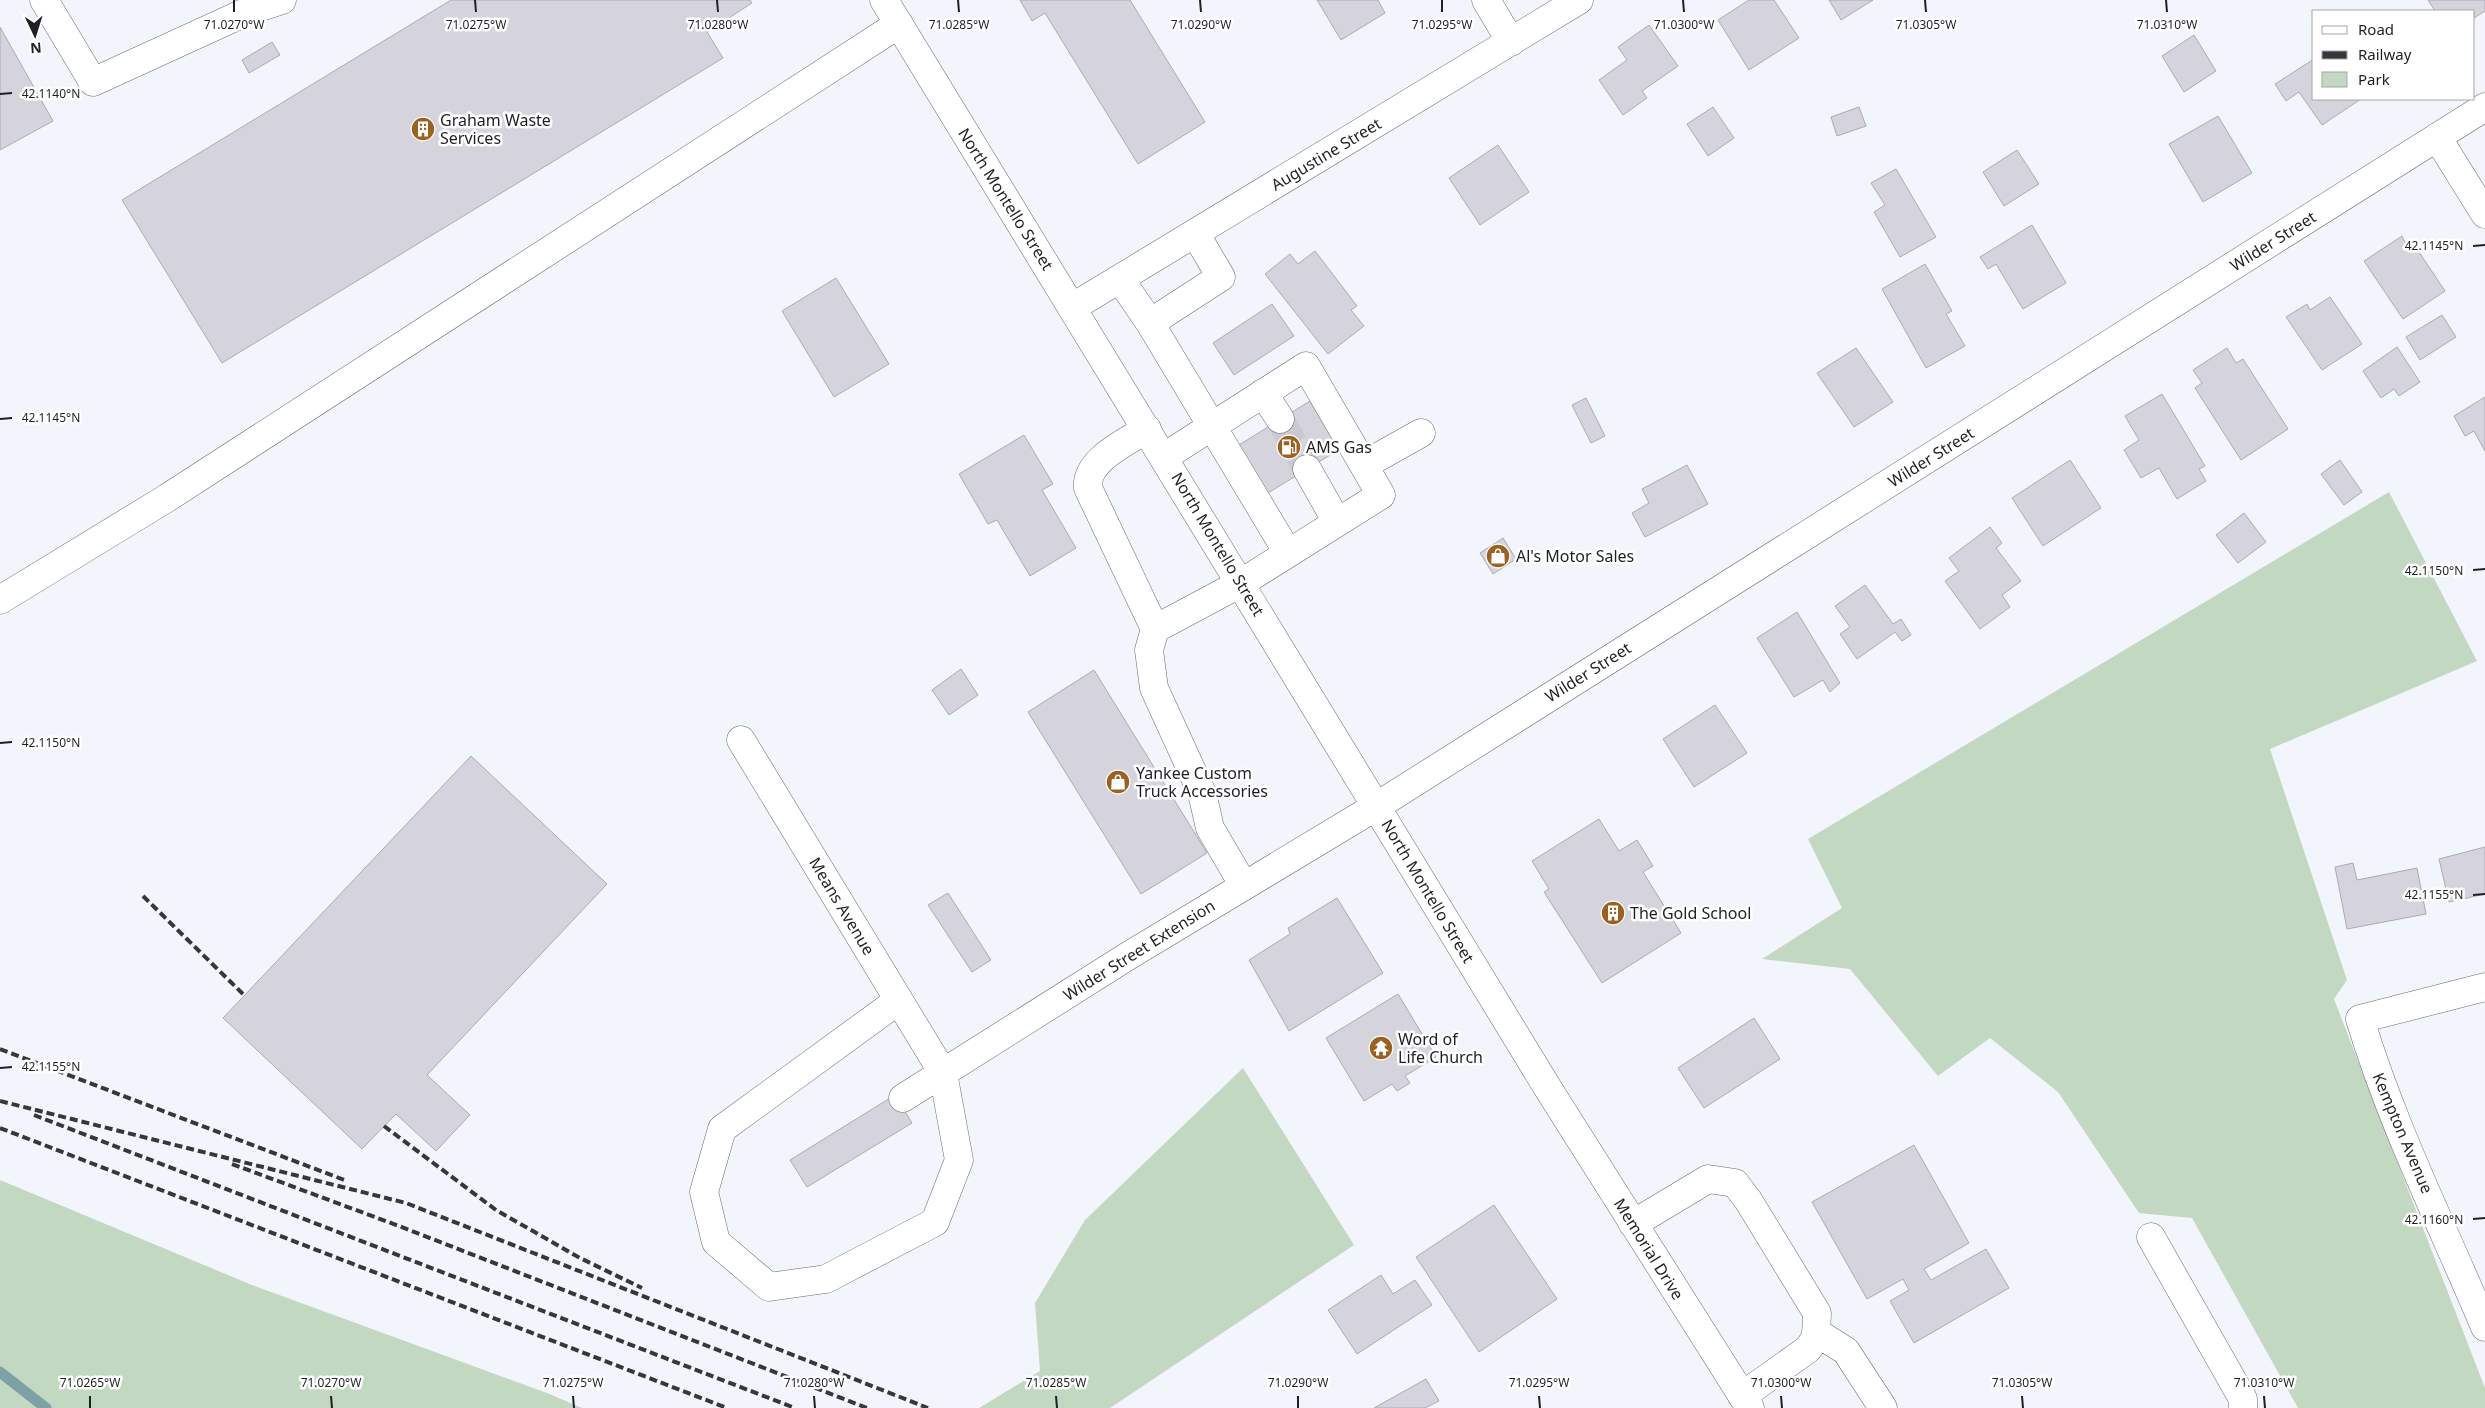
<svg xmlns="http://www.w3.org/2000/svg" width="2485" height="1408" font-family="'Noto Sans',sans-serif">
<rect width="100%" height="100%" fill="#f3f5fd"/>
<path fill="#c3d8c0" d="M2389,492L2477,661L2270,749L2347,980L2334,999L2485,1388V1408H2298L2192,1218L2139,1213L2058,1092L1990,1038L1938,1076L1850,969L1762,959L1842,908L1808,839Z
M1243,1068L1354,1245L1110,1408H979L1040,1371L1035,1303L1085,1220Z
M0,1180L252,1285L547,1393L582,1408H0Z"/>
<g fill="none" stroke-linecap="round" stroke-linejoin="round">
<path stroke="#7ca2a6" stroke-width="11" d="M0,1372L46,1408"/>
</g>
<path fill="#d5d4dd" stroke="#abaab3" d="M451,0H750L752,3L707,32L723,58L222,363L122,200Z
M1020,0H1130L1205,122L1138,164L1045,13L1032,21Z
M1317,0H1378L1385,13L1341,40Z
M1749,0H1774L1799,38L1749,70L1718,20Z
M1829,0H1873L1841,20Z
M2428,0H2485V11L2474,18V11H2435Z
M1649,25L1678,66L1642,91L1647,98L1623,115L1599,80L1627,60L1618,47Z
M0,27L53,121L0,150Z
M2194,35L2216,71L2184,92L2162,56Z
M272,42L280,55L249,73L242,60Z
M2314,59V99H2361L2322,125L2299,92L2286,101L2275,84Z
M1713,107L1734,138L1708,156L1687,124Z
M1859,107L1866,126L1837,136L1831,117Z
M2218,116L2252,173L2203,202L2169,144Z
M1498,145L1529,192L1480,225L1449,178Z
M2017,150L2039,184L2004,206L1983,172Z
M1896,169L1936,237L1900,257L1874,212L1885,205L1871,183Z
M2032,225L2066,283L2023,309L1996,264L1988,269L1980,257Z
M2402,236L2409,251L2415,246L2445,291L2403,319L2364,261Z
M1315,251L1357,306L1351,310L1364,326L1328,354L1265,274L1290,254L1298,264Z
M1925,264L1952,311L1946,314L1965,346L1926,368L1882,289Z
M836,278L889,364L834,397L782,311Z
M2330,297L2362,344L2322,370L2286,317L2307,304L2310,310Z
M1272,304L1294,336L1234,375L1213,343Z
M2442,315L2456,337L2420,360L2406,337Z
M2397,347L2420,382L2399,396L2394,389L2381,398L2363,371Z
M1856,348L1893,402L1854,427L1817,373Z
M2227,348L2236,363L2243,359L2288,429L2241,460L2195,388L2202,383L2193,370Z
M2162,394L2205,466L2199,469L2206,481L2177,499L2159,468L2141,478L2124,450L2139,440L2125,416Z
M2485,397V451L2474,431L2465,436L2454,416Z
M1586,398L1605,436L1591,443L1572,405Z
M1310,401L1340,449L1268,493L1239,445Z
M1024,435L1053,484L1042,490L1076,548L1030,576L997,520L988,524L959,474Z
M2070,460L2101,508L2043,546L2012,498Z
M2340,460L2362,492L2344,505L2321,474Z
M1687,465L1708,504L1645,537L1632,513L1649,503L1642,489Z
M2244,513L2266,542L2238,563L2216,535Z
M1990,527L2002,543L1996,548L2021,581L2002,595L2010,607L1980,629L1945,581L1959,571L1949,558Z
M1503,538L1516,559L1493,574L1480,553Z
M1865,585L1893,624L1901,619L1911,635L1902,641L1895,632L1857,659L1840,634L1850,627L1835,606Z
M1797,612L1840,683L1830,692L1823,680L1794,697L1757,638Z
M961,669L978,695L949,715L932,690Z
M1094,670L1207,853L1141,894L1028,712Z
M1715,705L1747,753L1694,787L1663,739Z
M471,756L607,884L427,1075L470,1115L436,1151L396,1114L362,1149L223,1018Z
M1599,819L1619,851L1637,840L1653,866L1643,872L1681,933L1602,983L1544,892L1549,889L1532,861Z
M2485,847V894L2449,902L2439,859Z
M2353,863L2357,880L2417,868L2426,914L2347,929L2335,867Z
M948,893L991,960L972,972L928,905Z
M1337,898L1383,973L1289,1031L1249,960L1290,934L1288,928Z
M1398,994L1436,1057L1405,1076L1410,1083L1397,1091L1392,1084L1364,1101L1326,1038Z
M1754,1018L1780,1059L1704,1108L1678,1068Z
M895,1095L912,1123L807,1187L790,1160Z
M1914,1145L1969,1243L1924,1269L1931,1280L1986,1249L2009,1288L1914,1343L1890,1301L1909,1290L1903,1279L1867,1299L1812,1202Z
M1494,1205L1557,1299L1479,1352L1416,1257Z
M1381,1275L1393,1294L1415,1280L1432,1305L1357,1354L1328,1310Z
M1426,1379L1439,1401L1425,1408H1374Z"/>
<g fill="none" stroke-linecap="round" stroke-linejoin="round">
<path stroke="#c9cad1" stroke-width="28" stroke-dasharray="28 14" stroke-linecap="butt" d="M1280,419L1307,469"/>
<g stroke="#696a72" stroke-width="29">
<path id="minor" d="M44,0L93,82L246,12L282,0
M1486,0L1511,42
M2437,137L2485,214
M1120,279L1150,323L1221,277L1195,233
M1073,307L1579,0
M1150,323L1288,553
M1263,393L1280,419
M1147,429C1127,442 1085,460 1088,488L1155,629L1149,650L1154,688L1202,793L1210,828L1244,886
M1364,465L1421,433
M1307,469L1337,522
M0,600L167,498L899,24
M1155,629L1241,583L1381,495L1306,366L1164,457
M741,740L943,1073L959,1160L935,1222L826,1279L769,1287L716,1242L704,1192L722,1129L899,1000
M2485,987L2360,1019C2392,1125 2442,1225 2485,1327
M903,1098L1128,956L1377,806L2485,107
M1633,1224L1708,1179L1735,1183L1748,1200L1817,1313L1816,1337L1808,1349L1742,1396
M2151,1237L2243,1399V1408
M1816,1332L1846,1351L1883,1408"/>
</g>
<g stroke="#696a72" stroke-width="29">
<path id="major" d="M884,0L1549,1090L1750,1408"/>
</g>
<use href="#minor" stroke="#fff" stroke-width="28"/>
<use href="#major" stroke="#fff" stroke-width="28"/>
<path stroke="#35373a" stroke-width="4" stroke-dasharray="8 4" stroke-linecap="butt" d="M143,896L245,996
M0,1049L347,1181
M0,1101L406,1203L928,1408
M34,1115L795,1408
M384,1126L496,1210L580,1258L642,1288
M0,1128L727,1408
M232,1164L399,1226L867,1408"/>
</g>
<path fill="none" stroke="#1f2023" stroke-width="2" d="M234,0V12M475,0L476,12M717,0L718,12M958,0L959,12M1200,0L1201,12M1442,0V12M1683,0L1684,12M1925,0L1926,12M2166,0L2167,12M0,94L12,93M2473,246L2485,245M0,419L12,418M2473,570L2485,569M0,743L12,742M2473,895L2485,894M0,1068L12,1067M2473,1219L2485,1218M90,1396V1408M331,1396L332,1408M573,1396L574,1408M814,1396L815,1408M1056,1396L1057,1408M1298,1396V1408M1539,1396L1540,1408M1781,1396L1782,1408M2022,1396L2023,1408M2264,1396L2265,1408"/>
<defs>
<g id="building-disc" transform="scale(1.25)"><circle r="9.5" fill="#9b6120" stroke="#fff"/><path d="M-4-6H4V6H1V3H-1V6H-4ZM-2.5-4.3h1.7v1.8h-1.7ZM.8-4.3h1.7v1.8H.8ZM-2.5-1h1.7V.8h-1.7ZM.8-1h1.7V.8H.8Z" fill="#fff"/></g>
<g id="fuel-disc" transform="scale(1.25)"><circle r="9.5" fill="#9b6120" stroke="#fff"/><path d="M-5.5-6h7V0h2V4h1.3V-2.5L3-4.5l.8-.8L6-3V5H2.5V1h-1V6h-7ZM-4.2-4.7v3.2H.2V-4.7Z" fill="#fff"/></g>
<g id="shop-disc" transform="scale(1.25)"><circle r="9.5" fill="#9b6120" stroke="#fff"/><path d="M-5-2.5h2.3a2.7 3.5 0 0 1 5.4 0H5L5.5 6h-11ZM-1.5-2.5h3a1.5 2.3 0 0 0-3 0Z" fill="#fff"/></g>
<g id="temple-disc" transform="scale(1.25)"><circle r="9.5" fill="#9b6120" stroke="#fff"/><path d="M0-6L5-2H3V0L6.5 2.5H4V6H1.5V3h-3V6H-4V2.5H-6.5L-3 0V-2H-5Z" fill="#fff"/></g>
</defs>
<g fill-rule="evenodd">
<use href="#building-disc" x="423" y="129"/>
<use href="#fuel-disc" x="1289" y="447"/>
<use href="#shop-disc" x="1498" y="556"/>
<use href="#shop-disc" x="1118" y="782"/>
<use href="#building-disc" x="1613" y="913"/>
<use href="#temple-disc" x="1381" y="1048"/>
</g>
<g text-anchor="middle" stroke-width="5" stroke-linejoin="round" paint-order="stroke">
<g font-size="16" fill="#1f2023" stroke="#fff" text-anchor="start">
<text x="440" y="126">Graham Waste<tspan x="440" dy="18">Services</tspan></text>
<text x="1306" y="453">AMS Gas</text>
<text x="1516" y="562">Al's Motor Sales</text>
<text x="1136" y="779">Yankee Custom<tspan x="1136" dy="18">Truck Accessories</tspan></text>
<text x="1630" y="919">The Gold School</text>
<text x="1398" y="1045">Word of<tspan x="1398" dy="18">Life Church</tspan></text>
</g>
<g font-size="16" fill="#1f2023" stroke="#fff">
<text transform="translate(1326 154) rotate(-31)" y="6">Augustine Street</text>
<text transform="translate(1006 199) rotate(58)" y="6">North Montello Street</text>
<text transform="translate(2273 241) rotate(-32)" y="6">Wilder Street</text>
<text transform="translate(1931 457) rotate(-32)" y="6">Wilder Street</text>
<text transform="translate(1218 544) rotate(59)" y="6">North Montello Street</text>
<text transform="translate(1588 672) rotate(-32)" y="6">Wilder Street</text>
<text transform="translate(1428 891) rotate(59)" y="6">North Montello Street</text>
<text transform="translate(842 906) rotate(59)" y="6">Means Avenue</text>
<text transform="translate(1139 950) rotate(-32)" y="6">Wilder Street Extension</text>
<text transform="translate(2403 1133) rotate(67)" y="6">Kempton Avenue</text>
<text transform="translate(1649 1249) rotate(58)" y="6">Memorial Drive</text>
</g>
</g>
<g font-size="12" text-anchor="middle" fill="#1f2023" stroke="#fff" stroke-width="5" stroke-linejoin="round" paint-order="stroke">
<text x="234" y="29">71.0270°W</text>
<text x="476" y="29">71.0275°W</text>
<text x="718" y="29">71.0280°W</text>
<text x="959" y="29">71.0285°W</text>
<text x="1201" y="29">71.0290°W</text>
<text x="1442" y="29">71.0295°W</text>
<text x="1684" y="29">71.0300°W</text>
<text x="1926" y="29">71.0305°W</text>
<text x="2167" y="29">71.0310°W</text>
<text x="51" y="98">42.1140°N</text>
<text x="2434" y="250">42.1145°N</text>
<text x="51" y="422">42.1145°N</text>
<text x="2434" y="575">42.1150°N</text>
<text x="51" y="747">42.1150°N</text>
<text x="2434" y="899">42.1155°N</text>
<text x="51" y="1071">42.1155°N</text>
<text x="2434" y="1224">42.1160°N</text>
<text x="90" y="1387">71.0265°W</text>
<text x="331" y="1387">71.0270°W</text>
<text x="573" y="1387">71.0275°W</text>
<text x="814" y="1387">71.0280°W</text>
<text x="1056" y="1387">71.0285°W</text>
<text x="1298" y="1387">71.0290°W</text>
<text x="1539" y="1387">71.0295°W</text>
<text x="1781" y="1387">71.0300°W</text>
<text x="2022" y="1387">71.0305°W</text>
<text x="2264" y="1387">71.0310°W</text>
</g>
<rect x="2312" y="10" width="162" height="90" fill="#ffffff" stroke="#a5a6a7"/>
<rect x="2322" y="26" width="25" height="8" fill="#ffffff" stroke="#a5a6a7"/>
<text x="2358" y="35" font-size="15" fill="#1f2023">Road</text>
<rect x="2322" y="51" width="25" height="8" fill="#35373a" stroke="#a5a6a7"/>
<text x="2358" y="60" font-size="15" fill="#1f2023">Railway</text>
<rect x="2322" y="72" width="25" height="15" fill="#c3d8c0" stroke="#a5a6a7"/>
<text x="2358" y="85" font-size="15" fill="#1f2023">Park</text>
<g transform="translate(35 35) rotate(176)" stroke="#ffffff" stroke-width="4" paint-order="stroke">
<path d="M0-4L9 19L0 12L-9 19Z" fill="#1f2023"/>
<text y="-8" font-size="14" font-weight="bold" text-anchor="middle" fill="#1f2023">N</text>
</g>
</svg>
